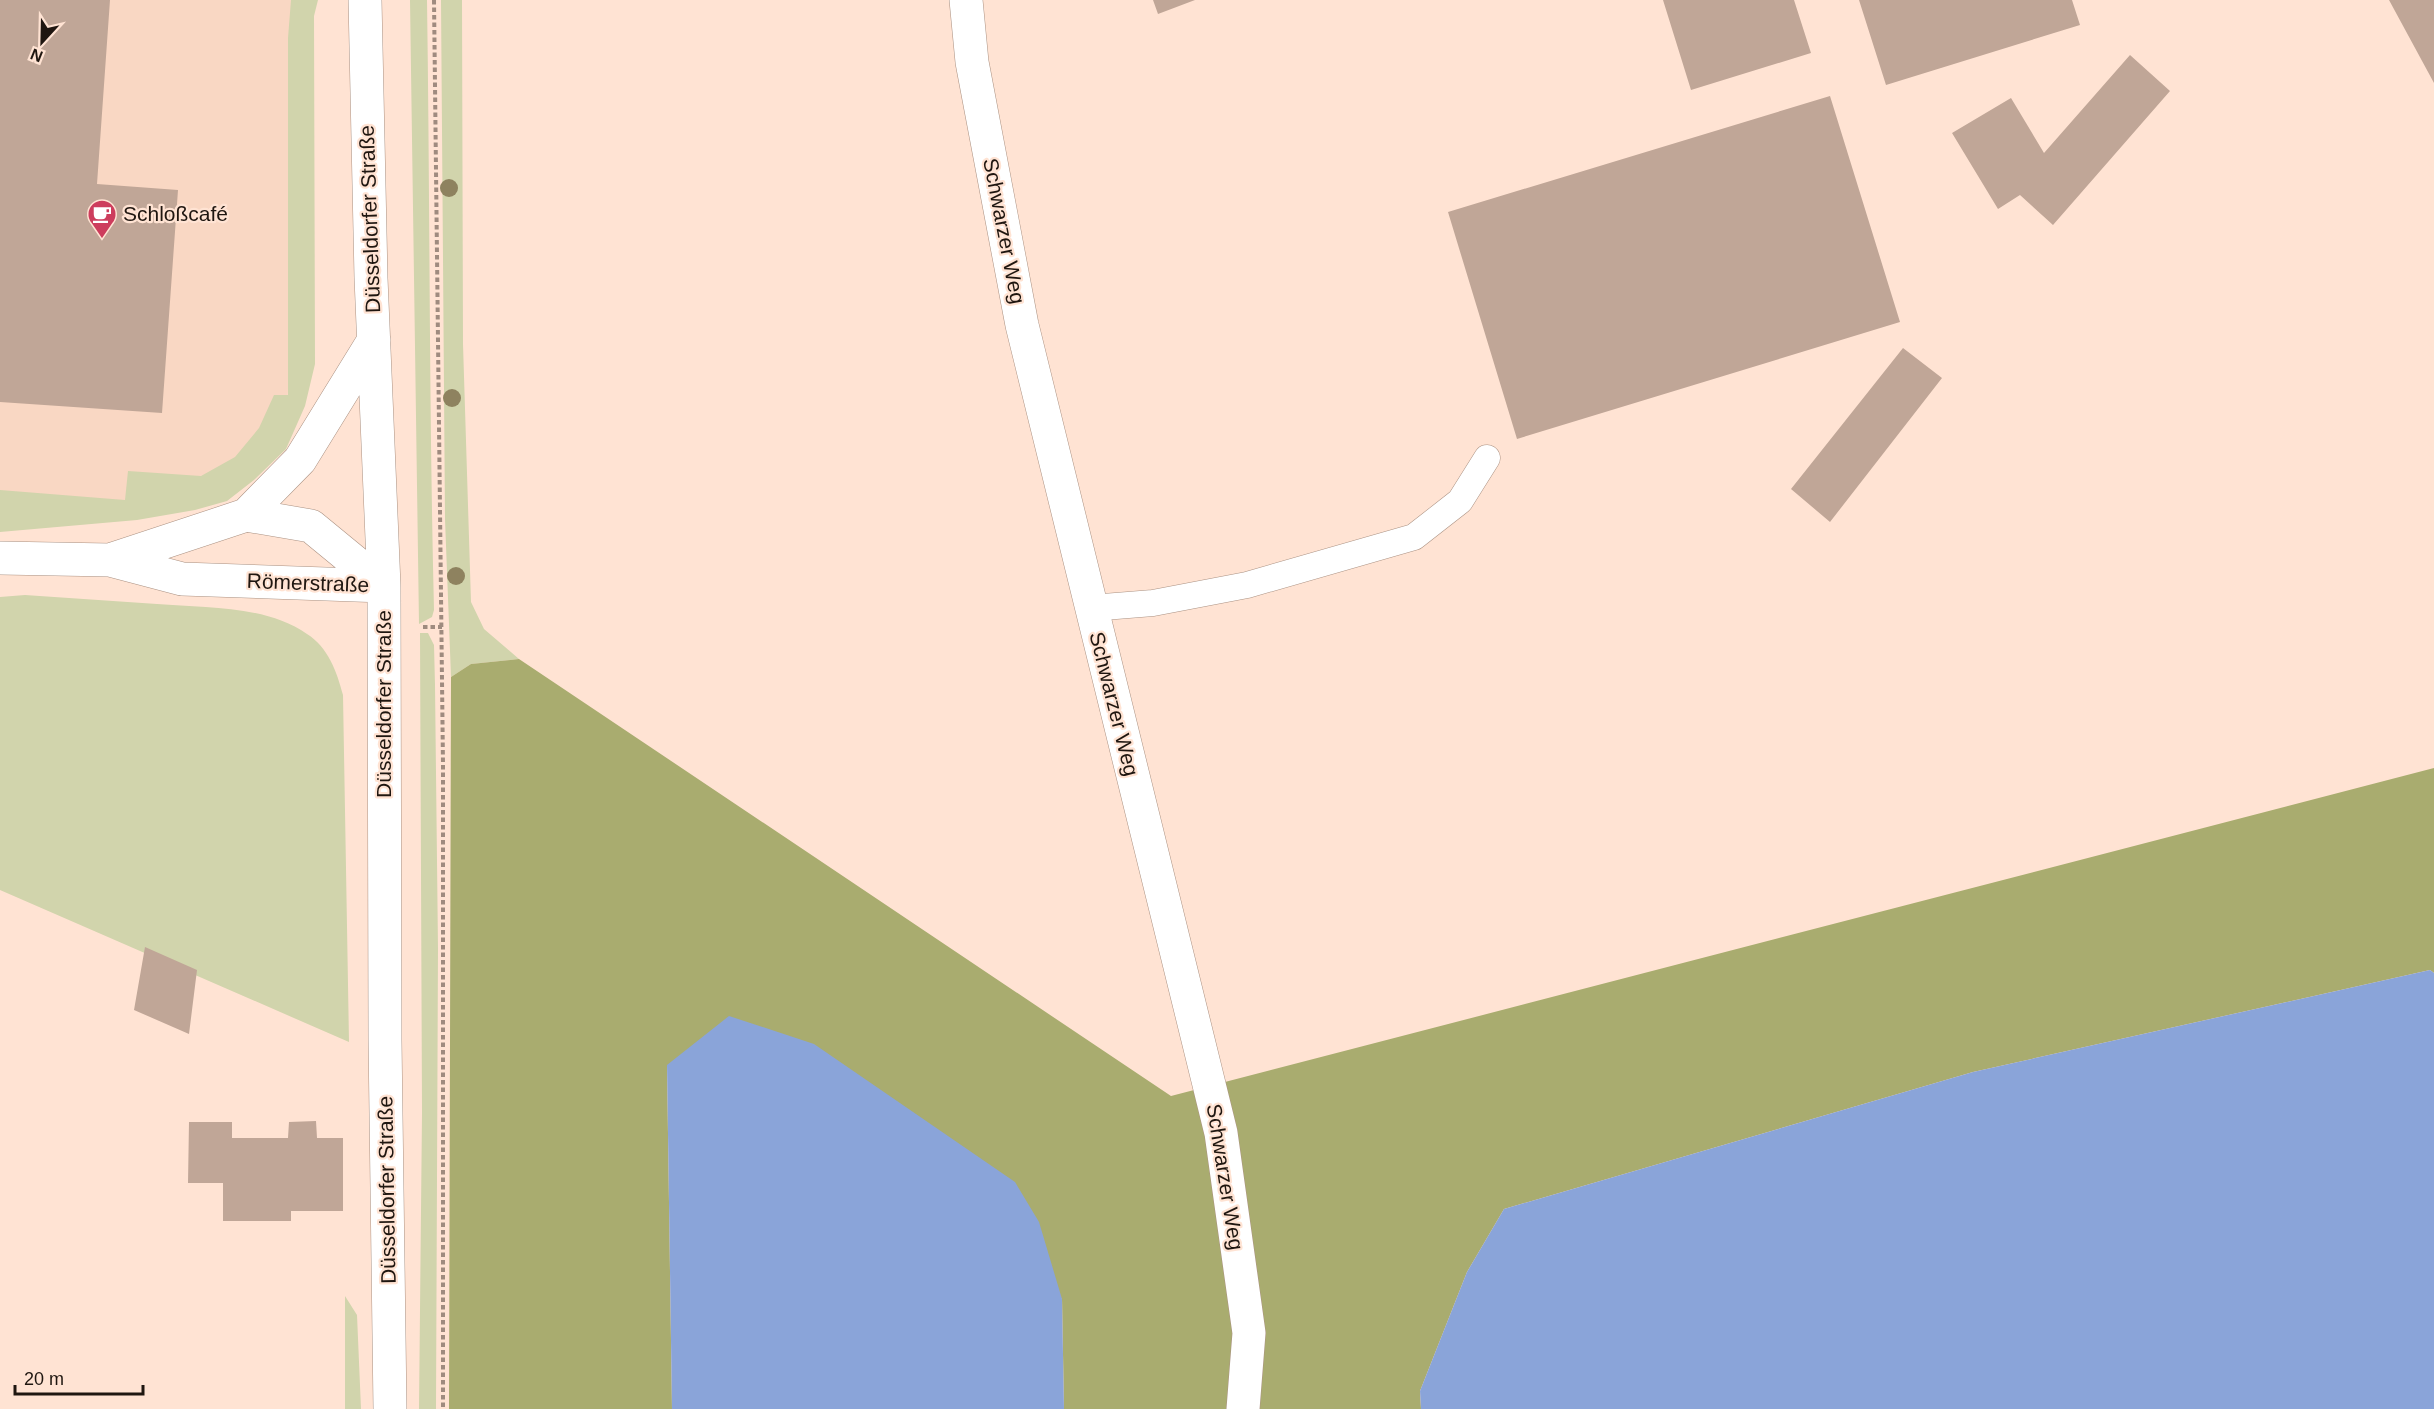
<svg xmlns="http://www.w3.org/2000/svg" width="2434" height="1409" font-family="Helvetica,sans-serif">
<rect width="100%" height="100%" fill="#ffe3d3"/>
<path fill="#f9d7c3" d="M0,0H302L287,417L188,500L0,512Z"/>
<path fill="#d1d4ac" d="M291,0H318L314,16L315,364L305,406L286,449L254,480L227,501L195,510L137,520L0,532V490L125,500L128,471L201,476L235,457L259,428L274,395H288V38Z
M410,0H427C430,203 429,407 434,610L432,617L419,624Z
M441,0H462L463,344L471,602L484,629L519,659L471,664L451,677L445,519Z
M25,595C69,598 113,601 157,604C205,608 265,605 307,634C328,647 337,672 343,695L349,1042L0,890V597Z
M420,633H428L434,645L435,685L438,949L436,1409H419L422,1113Z
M345,1296L357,1315L361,1409H345Z"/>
<path fill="#a9ac6f" d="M519,659L1171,1096L2434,768V973L2430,970L1973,1072L1504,1209L1467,1272L1420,1391L1421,1409H1064L1062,1299L667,1065L672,1409H449L451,677L471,664Z"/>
<path fill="#8aa4d9" d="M2430,970L2434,973V1409H1421L1420,1391L1467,1272L1504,1209L1973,1072Z
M729,1016L814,1044L1015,1182L1039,1222L1062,1299L1064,1409H672L667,1065Z"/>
<path fill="#c0a697" d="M0,0H110L97,184L178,190L162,413L0,402Z
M1153,0H1195L1158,14Z
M1663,0H1794L1811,53L1691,90Z
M1859,0H2072L2080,25L1886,85Z
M2389,0H2434V83Z
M2130,55L2170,91L2053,225L2020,195L1998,209L1952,133L2011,98L2044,153Z
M1830,96L1900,322L1517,439L1448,212Z
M1903,348L1942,378L1830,522L1791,489Z
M145,947L197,970L189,1034L134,1010Z
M316,1121L317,1138H343V1211H291V1221H223V1183H188L189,1122H232V1138H288L289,1122Z"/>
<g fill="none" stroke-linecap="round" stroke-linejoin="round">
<g stroke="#ab9283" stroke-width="27">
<path id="lane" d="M1091,608L1153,603L1247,585L1414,537L1460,501L1487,458"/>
</g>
<g stroke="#ab9283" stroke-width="34">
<path id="street" d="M966,0L972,62L1022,325L1221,1133L1249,1333L1243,1409"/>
</g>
<g stroke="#ab9283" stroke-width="34">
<path id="secondary" d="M365,0L371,278L384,586L385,1040L390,1409
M246,515L300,460L374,340
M0,558L110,560L182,579L384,586
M110,560L246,515L311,526L384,586"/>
</g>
<path stroke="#9f8b7f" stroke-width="4" stroke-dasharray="4.5 3" stroke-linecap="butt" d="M434,0L443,765V1409
M423,627H442"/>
<use href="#lane" stroke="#fff" stroke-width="26"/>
<use href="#street" stroke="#fff" stroke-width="33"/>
<use href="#secondary" stroke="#fff" stroke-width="33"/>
</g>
<g fill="#8e825f">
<circle cx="449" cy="188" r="9"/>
<circle cx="452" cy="398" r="9"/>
<circle cx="456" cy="576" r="9"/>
</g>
<defs>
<g id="cafe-pin" transform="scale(1.5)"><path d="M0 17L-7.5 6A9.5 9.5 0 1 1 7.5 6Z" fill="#cd3d5d" stroke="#ffe3d3"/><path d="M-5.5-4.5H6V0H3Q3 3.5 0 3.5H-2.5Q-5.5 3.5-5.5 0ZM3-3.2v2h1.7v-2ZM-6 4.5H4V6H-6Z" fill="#fff"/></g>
</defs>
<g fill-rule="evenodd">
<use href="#cafe-pin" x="102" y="214"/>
</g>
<g text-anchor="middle" stroke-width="4.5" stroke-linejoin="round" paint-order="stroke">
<g font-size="21" fill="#1f1610" stroke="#ffe3d3" text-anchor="start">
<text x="123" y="221">Schloßcafé</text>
</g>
<g font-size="21" fill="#1f1610" stroke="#ffe3d3">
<text transform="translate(370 219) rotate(-92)" y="7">Düsseldorfer Straße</text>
<text transform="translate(1004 231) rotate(79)" y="7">Schwarzer Weg</text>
<text transform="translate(308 583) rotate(2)" y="7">Römerstraße</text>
<text transform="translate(384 704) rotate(-90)" y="7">Düsseldorfer Straße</text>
<text transform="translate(1114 704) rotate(76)" y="7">Schwarzer Weg</text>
<text transform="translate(1225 1177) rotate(81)" y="7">Schwarzer Weg</text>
<text transform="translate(387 1190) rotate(-91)" y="7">Düsseldorfer Straße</text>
</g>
</g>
<g transform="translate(42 42) rotate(202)" stroke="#ffe3d3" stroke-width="4.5" paint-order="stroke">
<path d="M0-4.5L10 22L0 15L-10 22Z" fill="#1f1610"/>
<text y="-9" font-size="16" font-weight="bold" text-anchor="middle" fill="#1f1610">N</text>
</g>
<path d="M15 1385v9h128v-9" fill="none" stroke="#1f1610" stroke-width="3"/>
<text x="24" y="1385" font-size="18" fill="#1f1610" stroke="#ffe3d3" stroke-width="4.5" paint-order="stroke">20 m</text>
</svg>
